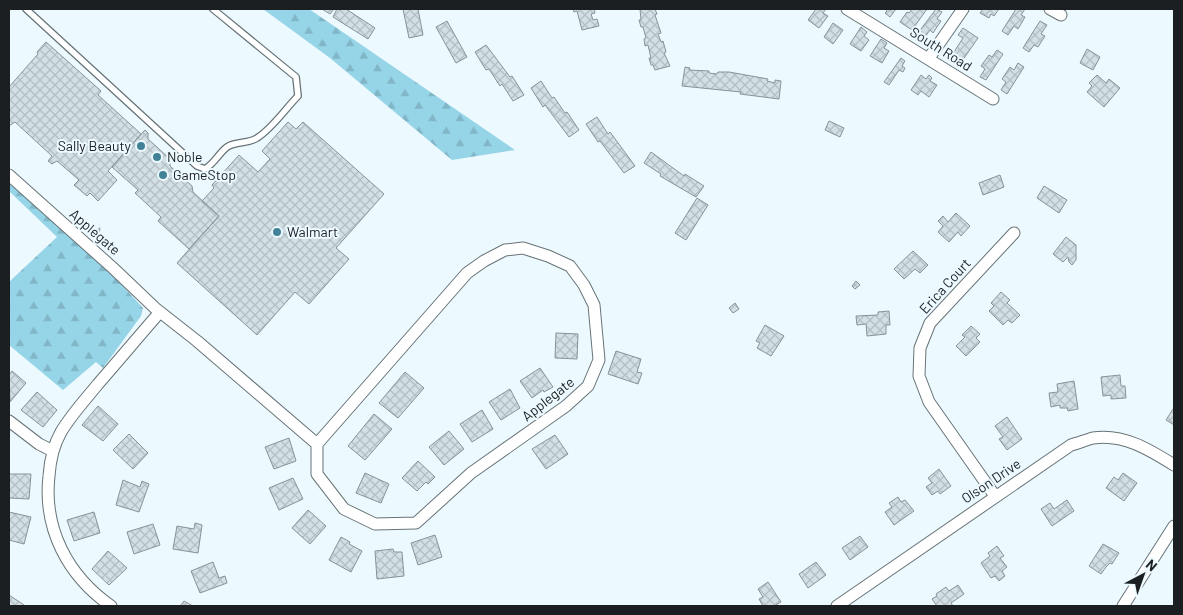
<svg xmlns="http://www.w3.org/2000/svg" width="1183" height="615" font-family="Barlow,sans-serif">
<defs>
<pattern id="forest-firs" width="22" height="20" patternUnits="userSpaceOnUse" patternTransform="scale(1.25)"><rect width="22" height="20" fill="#96d4e8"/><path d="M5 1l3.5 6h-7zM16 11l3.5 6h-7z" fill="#81b6c7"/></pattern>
<pattern id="building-cross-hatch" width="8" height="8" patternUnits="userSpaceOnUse" patternTransform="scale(1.25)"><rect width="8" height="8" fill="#d2dfe4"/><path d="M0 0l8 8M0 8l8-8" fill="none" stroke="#b4bfc3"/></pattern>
</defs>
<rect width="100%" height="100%" fill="#ecf9fe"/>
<path fill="url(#forest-firs)" d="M263,9H309L515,150L452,160L330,58Z
M9,180L107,269L143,308L141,316L103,368L96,362L63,390L9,345V282L57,237L9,191Z"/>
<path fill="url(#building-cross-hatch)" stroke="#879398" d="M322,9H334L330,14Z
M337,9H346L375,28L368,39L333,17Z
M403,9H418L423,35L409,38Z
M573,9H594L595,13L591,14L593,20L597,19L599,26L582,30L577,11L574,12Z
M640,9H655L657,14L655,15L661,33L658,34L661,42L663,41L666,52L664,53L670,66L655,70L653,65H651L649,58H651L648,45L645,46L644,39L646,38L643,27H641L639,20H641Z
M816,9H826L823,13L828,16L819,28L808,20Z
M885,9H896L890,17L885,13L887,11Z
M912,9H927L912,30L900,22L907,12L909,13Z
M936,9L942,12L937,19L941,21L933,33L930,30L924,38L918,33Z
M983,9H999L994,16L991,14L989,18L980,13Z
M1016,9H1025L1021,15L1025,17L1018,29L1014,26L1008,35L1002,31Z
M447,21L467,57L456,63L436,27Z
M1040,21L1047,25L1041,34L1045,36L1038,47L1034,45L1029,52L1023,48Z
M833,23L843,30L833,44L824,37Z
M861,27L867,32L864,36L869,40L861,51L850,44Z
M963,28L978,38L962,61L952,55L963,38L958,35Z
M881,39L887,43L884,48L889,51L882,63L870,56Z
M46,42L101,91L98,95L141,134L108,171L117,180L98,201L90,193L87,196L74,185L79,180L57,161L52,164L48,161L52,156L15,122L9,126V87L38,54L37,52Z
M486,45L510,77L512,76L524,95L513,101L502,84L500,86L489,69L486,70L475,52Z
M1087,49L1100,57L1093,70L1080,63Z
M997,50L1003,54L986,80L980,77L985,69L981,66L989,55L992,57Z
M901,58L905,61L902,66L905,68L903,72L899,70L889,85L884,82Z
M1018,63L1024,67L1007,94L1001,90L1006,82L1002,79L1010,67L1014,70Z
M685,67L690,68L689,70L709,71V73L717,74L718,72H729L768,79L767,81L775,83V80L781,81L779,99L740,94L741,92L682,86Z
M921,75L926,79L929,75L932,78L930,81L937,85L929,97L921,91L918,95L911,90Z
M1097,75L1106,83L1109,79L1120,88L1104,107L1087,92L1092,86L1089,83Z
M541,81L552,98L554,97L565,113L567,112L579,130L569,137L545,105L543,107L531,88Z
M597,117L608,134L610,132L635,166L624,173L600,141L598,142L586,124Z
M829,121L844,128L840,137L825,130Z
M288,122L296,129L303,122L384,194L336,248L349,259L309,304L295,292L257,335L177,263L219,216L202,201L214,188L212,185L239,155L258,172L270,159L262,151Z
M145,130L148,133V139L170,159V166L192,186L193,192L219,216L189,249L158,221L161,217L135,193L138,190L112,167Z
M651,152L684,176L685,174L704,186L696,197L660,176L661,174L644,163Z
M1000,175L1004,187L983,195L979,183Z
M1044,186L1067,200L1059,213L1037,198Z
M697,198L708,205L686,240L675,233Z
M956,213L970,226L961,236L958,232L949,242L938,232L943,226L938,221L943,216L948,222Z
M1066,237L1076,245V260L1072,265L1069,262L1068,257L1063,262L1053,254Z
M913,251L928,265L920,273L915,269L904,279L894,269Z
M856,281L860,285L855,289L852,286Z
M1001,292L1010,300L1007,303L1020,315L1012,323L1008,320L1003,325L989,311L994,306L991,303Z
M735,303L739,309L733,313L729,308Z
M889,311L890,325H886V334L867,336L866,324L857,325L856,316L878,315V312Z
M765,325L784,336L771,356L757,348L760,343L756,341Z
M971,326L980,334L976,338L980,342L966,356L956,346L965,337L962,335Z
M556,333L578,334L577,359L555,358Z
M616,351L641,359L637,372L642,373L638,384L608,374Z
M540,368L553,387L544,392L543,390L532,398L520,381Z
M12,371L26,383L10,402L9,375Z
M405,372L424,388L398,418L379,403Z
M1120,375L1121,386H1125L1126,398L1111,399V395L1103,396L1101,377Z
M1074,381L1078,409L1068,411L1067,408H1060V405L1051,407L1049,393L1058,392L1057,384Z
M510,389L520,408L501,420L489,402Z
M37,392L57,410L43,427L21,410Z
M98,406L118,424L103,441L82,425Z
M1173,409L1174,410V425L1166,420Z
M482,410L493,429L472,442L460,424Z
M374,414L392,429L365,460L348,446Z
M1007,417L1022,439L1007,450L999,439L1003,437L995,426Z
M449,431L464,449L444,465L429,447Z
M129,434L148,453L133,469L113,450Z
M555,435L568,454L546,469L532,449Z
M289,438L296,461L274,469L265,447Z
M418,461L435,477L428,484L426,482L417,491L402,478Z
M939,469L951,486L940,494L938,491L932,495L926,487L932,483L928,478Z
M365,473L389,484L381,503L356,493Z
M1123,473L1137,483L1124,501L1106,488L1114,477L1118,480Z
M9,474H31L29,499L9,498Z
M293,478L303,499L279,510L269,488Z
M123,480L140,487L142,481L149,484L139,512L116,505Z
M898,497L901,502L905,500L914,511L894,525L885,512L892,507L889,503Z
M1067,500L1074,511L1052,526L1041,509L1050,503L1054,509Z
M308,510L326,526L310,544L292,528Z
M9,512L31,517L24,544L9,540Z
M94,512L100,533L74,541L67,520Z
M195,523L202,525L198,553L173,549L177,526L194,529Z
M153,524L160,545L134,554L127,532Z
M435,535L442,557L418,565L411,543Z
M860,536L868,547L850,560L842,548Z
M341,537L350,542L349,544L362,551L351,572L329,560Z
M1103,544L1119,553L1112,564L1110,563L1106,567L1101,574L1089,566Z
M997,546L1004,556L1000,558L1007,567L1002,571L1005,576L999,581L995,576L991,578L981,563L990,556L988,553Z
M393,549L394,552H402L404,576L377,579L375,551Z
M108,551L127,568L109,585L92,569Z
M213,562L219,578L225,576L227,583L200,593L191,571Z
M816,562L826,575L808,588L799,574Z
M768,582L781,602L774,606H763L759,599L763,597L758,589Z
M958,585L964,594L951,603L953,606H937L932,599L937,596L936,594L946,587L949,591Z
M9,595L24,605L23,606H9Z
M184,601L193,606H180Z"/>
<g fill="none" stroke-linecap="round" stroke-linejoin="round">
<g stroke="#677377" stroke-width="8">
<path id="service" d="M26,9L197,166L205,169C215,163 219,153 227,147C236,141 248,144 257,138C272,129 286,108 298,96L296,77L213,9"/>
</g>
<g stroke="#677377" stroke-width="13">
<path id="minor" d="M847,9L993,99
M1050,9L1061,15
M929,58L963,9
M9,175L113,268L155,308L197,341L317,444
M523,248L548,256L570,266L584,285L594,305L599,360L588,386L566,406L471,473L416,523L375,524L344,509L317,474V444L467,273L484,261L505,250Z
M9,421L39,444L53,451
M995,496L929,402L919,376L920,348L930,323L1014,233
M111,606C68,576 43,529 49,476C50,461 53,446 61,432C71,415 85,400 98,384C119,360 139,336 160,312
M837,606L1071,445C1078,443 1086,440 1093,438C1123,433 1150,450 1174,465
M1123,606L1174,526"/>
</g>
<path stroke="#9da7ab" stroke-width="2" stroke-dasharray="4 2.5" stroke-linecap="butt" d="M98,238L100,225"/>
<use href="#service" stroke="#fff" stroke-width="5.5"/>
<use href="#minor" stroke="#fff" stroke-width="11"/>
</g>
<g fill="#428296" stroke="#ecf9fe" stroke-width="2">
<circle cx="141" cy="146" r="5"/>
<circle cx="157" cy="157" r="5"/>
<circle cx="163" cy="175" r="5"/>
<circle cx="277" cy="232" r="5"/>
</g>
<g text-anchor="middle" stroke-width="4" stroke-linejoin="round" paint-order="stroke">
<g font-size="14" fill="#1b1f21" stroke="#ecf9fe">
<text transform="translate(941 49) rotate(32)" y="5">South Road</text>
<text transform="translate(95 232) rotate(41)" y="5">Applegate</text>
<text transform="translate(945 286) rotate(-48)" y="5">Erica Court</text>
<text transform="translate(548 399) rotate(-38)" y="5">Applegate</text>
<text transform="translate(991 481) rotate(-34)" y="5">Olson Drive</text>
</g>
<g font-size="14" fill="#1b1f21" stroke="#ecf9fe" text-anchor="start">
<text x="131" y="151" text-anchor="end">Sally Beauty</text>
<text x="167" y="162">Noble</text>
<text x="173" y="180">GameStop</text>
<text x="287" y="237">Walmart</text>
</g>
</g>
<rect width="1183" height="615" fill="none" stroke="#1b1f21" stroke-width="20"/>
<g transform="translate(1143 575) rotate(41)" stroke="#ecf9fe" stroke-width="4" paint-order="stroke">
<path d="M0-4L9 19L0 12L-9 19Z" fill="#1b1f21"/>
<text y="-8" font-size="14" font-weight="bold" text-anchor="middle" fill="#1b1f21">N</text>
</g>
</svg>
